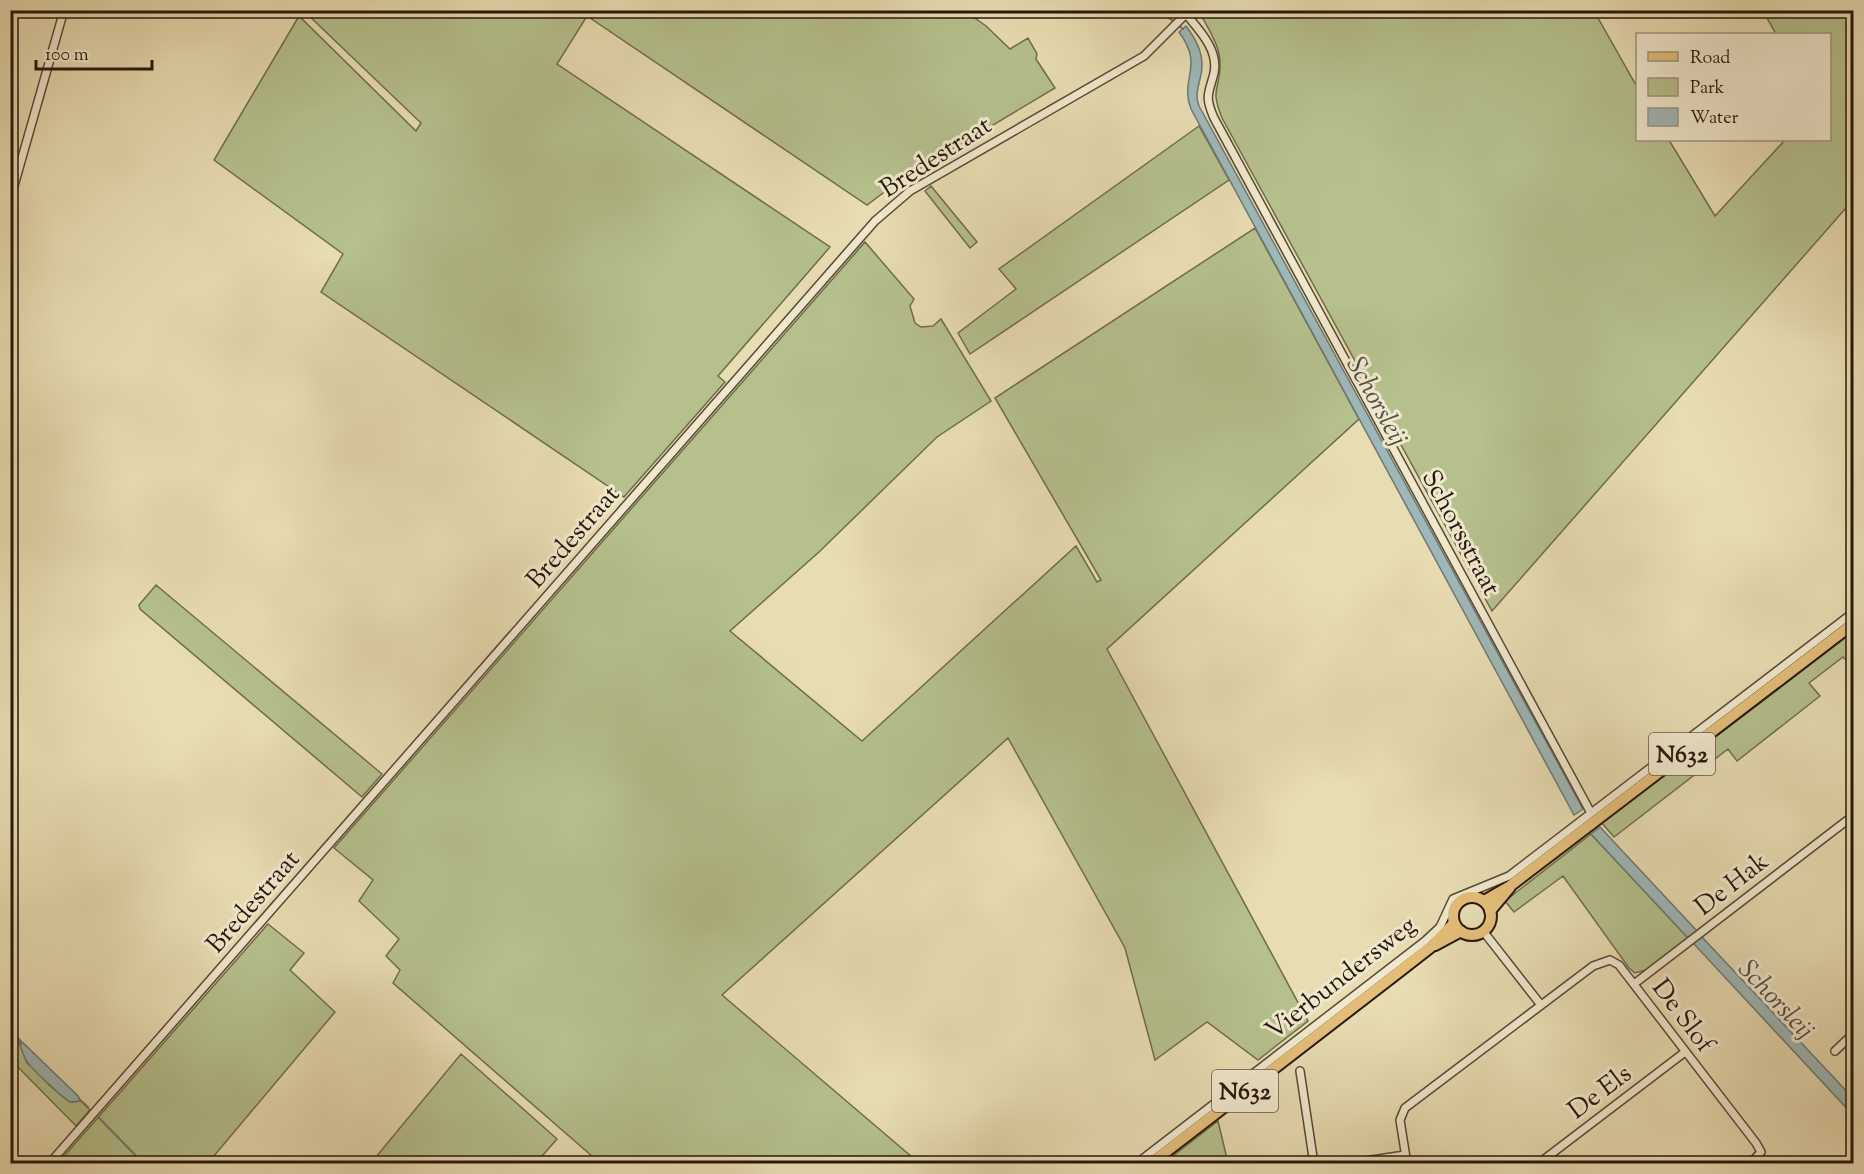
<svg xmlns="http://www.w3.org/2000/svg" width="1864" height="1174" font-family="'Sorts Mill Goudy',serif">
<rect width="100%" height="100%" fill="#e8dcb2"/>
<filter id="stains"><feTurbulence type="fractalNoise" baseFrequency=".00333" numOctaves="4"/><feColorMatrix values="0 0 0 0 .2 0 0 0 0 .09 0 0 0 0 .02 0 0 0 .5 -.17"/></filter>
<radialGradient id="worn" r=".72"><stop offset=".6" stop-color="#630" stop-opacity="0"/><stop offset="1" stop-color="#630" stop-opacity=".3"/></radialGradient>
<path fill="#b5c08d" stroke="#6e6c4c" stroke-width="1.5" d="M304,11H965L986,26L1010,49L1028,38L1037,54L1036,59L1055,88L899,181L867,205L587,16L557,64L830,247L718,376L725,382L624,497L321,292L343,254L214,160L299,16L416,131L421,123Z
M1199,11H1594L1637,87L1638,140H1669L1715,216L1785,140H1830V34H1776L1767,18L1773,11H1853V200L1492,611L1222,118C1209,86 1221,90 1220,63C1220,45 1207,27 1199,11Z
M1199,126L1229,180L970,354L958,333L1016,289L999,269Z
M931,186L977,242L970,248L925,191Z
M1255,228L1359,419L1107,649L1308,1021L1258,1060L1207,1022L1155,1060L1125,948L1008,738L722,995L919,1163H600L393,983L400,970L386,956L399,939L359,901L373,880L334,848L865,242L914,299L910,306L915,323L921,327L933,326L941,319L991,401L937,437L819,552L730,631L862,741L1076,546L1097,582L1101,580L995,398Z
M156,585L382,774L362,797L140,609L139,605Z
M1853,632V657L1848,662L1843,657L1809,683L1820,696L1737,761L1728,749L1614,837L1602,823Z
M1591,834L1688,938L1646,970L1635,973L1629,968L1563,876L1514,912L1505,901Z
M268,924L304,953L290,970L335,1012L208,1163H58Z
M10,1030L18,1038L27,1063L45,1078L49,1085L70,1102L81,1101L90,1110L76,1126L11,1060Z
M461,1054L557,1139L536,1163H371Z
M1218,1121L1228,1163H1164Z"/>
<path fill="#9eb8b9" stroke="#6e7873" stroke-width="1.5" d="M1186,26C1198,42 1206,58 1200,79C1198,88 1195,96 1199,106L1583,809L1574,815L1191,109C1179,79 1205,67 1179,32Z
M1600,827L1697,931L1688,938L1591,834Z
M1702,937L1853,1098V1115L1693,943Z
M18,1038L78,1096L81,1101L70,1102C62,1097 30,1068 26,1060C22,1053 20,1045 18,1038Z"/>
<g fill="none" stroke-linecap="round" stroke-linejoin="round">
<path stroke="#6e7873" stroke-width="2" d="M1169,18L1183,29
M10,1033L21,1044
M79,1099L88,1107
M99,1118L144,1164"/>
<g stroke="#574834" stroke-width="10">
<path id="street" d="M1186,14C1199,30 1219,50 1214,73C1209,94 1204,95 1214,118L1591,813
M10,200L64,10
M1483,931L1541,1005
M1634,984L1854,815
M1835,1051L1854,1033
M1300,1071L1314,1164
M49,1164L875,221L910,191L1144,56L1190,10
M1136,1164L1425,941L1440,927L1453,899L1509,876L1854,612
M1345,1164L1405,1155
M1407,1164L1400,1120L1405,1108L1593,966L1610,960L1619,965L1756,1143L1761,1152L1750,1164
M1538,1164L1685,1052"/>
</g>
<g stroke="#27170a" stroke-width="14">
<path id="primary" d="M1453 916a19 19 0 1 1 38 0a19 19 0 1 1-38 0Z
M1484,901L1510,886L1854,623
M1490,911L1510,887
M1435,945L1461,931
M1150,1164L1400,971L1432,946L1454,923"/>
</g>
<use href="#street" stroke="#f0e8cd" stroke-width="7"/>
<use href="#primary" stroke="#e4be79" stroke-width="10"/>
</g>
<g text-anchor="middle" stroke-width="6" stroke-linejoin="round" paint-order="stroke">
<g fill="#f0e8cd" stroke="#635644" stroke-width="1.5">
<rect x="1649" y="733" width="66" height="42" rx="4.5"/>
<rect x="1212" y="1070" width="66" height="42" rx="4.5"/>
</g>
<g font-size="24" font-weight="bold" fill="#27170a">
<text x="1682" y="762">N632</text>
<text x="1245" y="1099">N632</text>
</g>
<g font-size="26" fill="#27170a" stroke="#f0e8cd">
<text transform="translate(935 156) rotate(-33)" y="9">Bredestraat</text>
<text transform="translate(1462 532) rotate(62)" y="9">Schorsstraat</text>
<text transform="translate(572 536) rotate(-49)" y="9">Bredestraat</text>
<text transform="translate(1731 883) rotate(-38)" y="9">De Hak</text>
<text transform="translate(252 901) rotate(-49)" y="9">Bredestraat</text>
<text transform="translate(1340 977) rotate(-38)" y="9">Vierbundersweg</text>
<text transform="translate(1684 1015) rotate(53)" y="9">De Slof</text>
<text transform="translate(1599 1091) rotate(-37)" y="9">De Els</text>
</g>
<g font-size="27" font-style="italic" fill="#514f47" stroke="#f0e8cd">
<text transform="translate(1378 401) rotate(61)" y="9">Schorsleij</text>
<text transform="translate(1777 999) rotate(47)" y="9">Schorsleij</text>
</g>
</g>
<rect width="1864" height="1174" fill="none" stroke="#e8dcb2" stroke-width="36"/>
<rect x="12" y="12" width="1840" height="1150" fill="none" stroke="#27170a" stroke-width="3"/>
<rect x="18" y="18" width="1828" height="1138" fill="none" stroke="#27170a" stroke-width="1.5"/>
<rect x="1636" y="33" width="195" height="108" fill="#f0e8cd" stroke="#a0947f" stroke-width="1.5"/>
<rect x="1648" y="52" width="30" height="9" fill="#e4be79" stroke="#a0947f" stroke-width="1.5"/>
<text x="1690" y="63" font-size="18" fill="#27170a">Road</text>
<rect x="1648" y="78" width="30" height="18" fill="#b5c08d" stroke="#a0947f" stroke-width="1.5"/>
<text x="1690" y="93" font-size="18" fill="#27170a">Park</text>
<rect x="1648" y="108" width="30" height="18" fill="#9eb8b9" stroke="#a0947f" stroke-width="1.5"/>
<text x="1690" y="123" font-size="18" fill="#27170a">Water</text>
<path d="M36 60v9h116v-9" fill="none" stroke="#27170a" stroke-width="3"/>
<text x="45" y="60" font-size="18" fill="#27170a" stroke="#f0e8cd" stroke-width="4.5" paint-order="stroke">100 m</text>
<rect width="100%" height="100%" filter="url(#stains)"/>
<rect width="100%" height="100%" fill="url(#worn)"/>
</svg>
